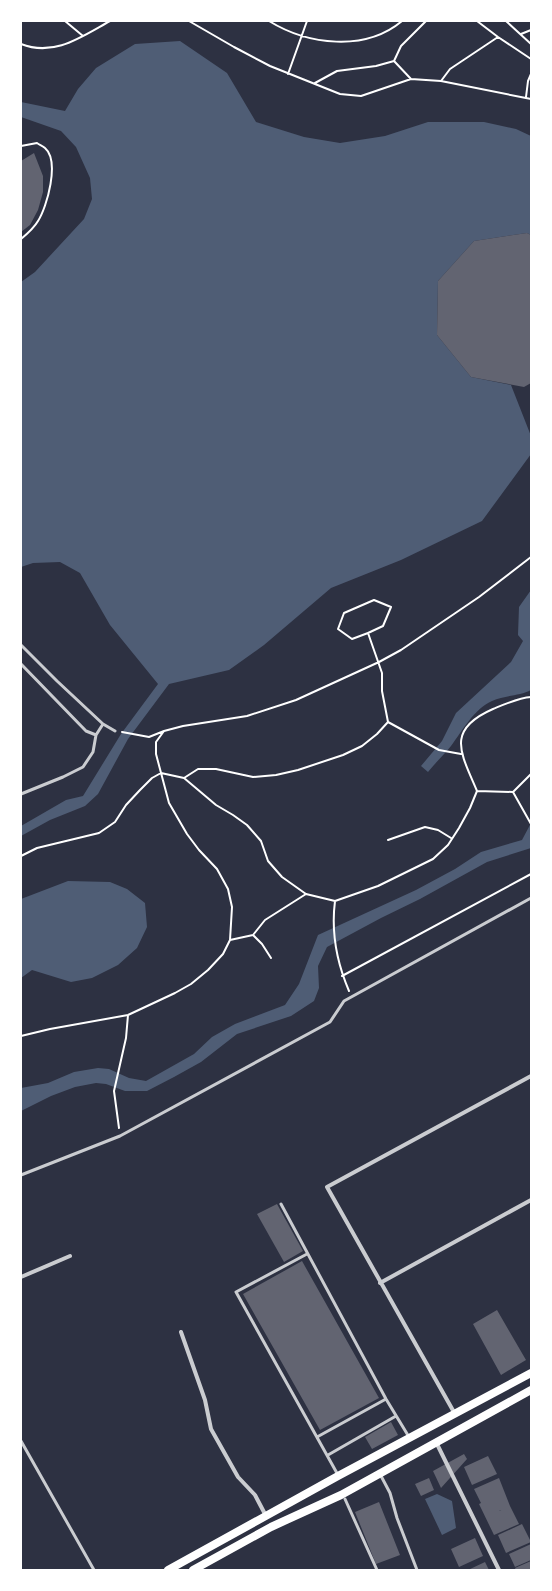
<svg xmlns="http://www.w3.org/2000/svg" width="552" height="1591" font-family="'PT Serif',serif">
<rect width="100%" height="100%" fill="#2d3142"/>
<path fill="#4f5d75" d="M180,41L227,73L256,122L304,137L340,143L385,136L428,122H484L516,129L531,136V235L527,233L474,241L438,281L437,335L471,377L511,385L531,436V454L482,521L401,560L331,588L264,645L229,670L169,684L128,739L98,794L85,806L50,820L21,836V826L66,800L83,796L121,734L158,684L110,625L80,573L60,562L33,563L21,567V282L35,272L84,219L92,199L90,178L76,147L61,131L21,117V102L65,111L78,89L96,68L135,44Z
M531,590V690C520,696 505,695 492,701C473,710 463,730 451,746C444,755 435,763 428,772L421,766L442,741L456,713L511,662L523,641L518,635L519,607Z
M531,823V848L487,862L420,899L381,918L327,947L318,966L319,988L314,1001L291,1016L237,1034L201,1062L174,1077L147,1091H125L106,1084L96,1083L75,1087L51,1096L21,1111V1088L48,1083L74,1072L98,1068L109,1069L129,1078L146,1081L194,1054L212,1037L235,1024L285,1005L299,984L318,935L416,890L455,869L481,852L522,840Z
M68,881L110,882L127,889L145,903L147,927L137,948L118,965L92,978L71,982L32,970L21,978V899Z
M437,1494L452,1501L456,1528L442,1535L425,1499Z"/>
<path fill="#626471" d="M34,153L43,176V192L38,210L30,225L21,232V161Z
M527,233L531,235V383L524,387L471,377L437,335L438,281L474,241Z
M277,1204L303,1251L284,1262L257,1214Z
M302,1261L379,1398L320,1430L243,1294Z
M497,1310L526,1360L501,1375L473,1324Z
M391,1422L398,1435L372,1449L365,1437Z
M464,1454L467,1459L441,1488L433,1471Z
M488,1456L497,1474L472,1485L464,1467Z
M429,1478L434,1490L421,1496L415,1484Z
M499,1478L510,1506L499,1511L510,1506L519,1524L494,1535L479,1504L481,1503L474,1489Z
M379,1502L400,1555L376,1564L355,1512Z
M522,1524L531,1542L506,1553L498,1535Z
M475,1538L483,1556L459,1567L451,1549Z
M531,1544V1560L515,1567L509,1554Z
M531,1561V1570H516L515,1568Z
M485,1562L489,1570H468Z"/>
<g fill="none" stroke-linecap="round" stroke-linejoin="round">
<path stroke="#fff" stroke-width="2" d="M65,21L83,36
M189,21L234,47L270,66L340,94L361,96L411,79L441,81L531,99
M269,21C308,45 365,52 402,21
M477,21L498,37L531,59
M506,21L531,44
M521,34L531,30
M21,44C54,57 81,37 110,21
M394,61L411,79
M288,74L307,21
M441,81L450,69L498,37
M315,83L337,71L376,66L394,61L401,46L426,21
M526,97L528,81L531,74
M21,146L37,143C40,145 43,146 45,148C60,161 47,207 38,221C34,228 27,234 21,239
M368,633L352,639L338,629L344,613L374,600L391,607L383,626L368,633L382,673V691L388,722L439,750L461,754
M531,697C518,698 505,704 493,709C445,730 461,753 477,791L513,792L531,774
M122,732L149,737L164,731L183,726L247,716L296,700L379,662L401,650L479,597L531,557
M184,778L198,769H216L253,777L276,775L298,770L343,755L362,746L377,734L388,722
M513,792L531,824
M388,840L425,827L438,830L451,838
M21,856L37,848L99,833L115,822L126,805L140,790L152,778L161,773L184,778L216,805L233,815L247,825L261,841L268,861L282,877L306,894L335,901L378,886L433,859L448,845L459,828L470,808L477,791
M335,901C331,932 337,963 349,991
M253,935L262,944L271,958
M230,940L253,935L265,920L306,894
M342,976L531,874
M21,1036L50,1029L128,1015L175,993L191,984L208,970L223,954L230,940L232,907L228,889L217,869L199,850L187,834L169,803L156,754V742L164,731
M119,1128L114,1091L126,1038L128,1015"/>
<path stroke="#caccd0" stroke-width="3" d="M21,645L57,681L103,724
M21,664L86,731L96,735
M21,794L63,777L83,767L93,752L96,735L103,724L115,731
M21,1175L120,1136L330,1022L344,1001L531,898
M281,1204L386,1399L409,1437
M307,1254L236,1292L338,1475
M317,1437L386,1399
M21,1441L94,1570
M328,1455L396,1416
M380,1474L390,1493L397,1518L417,1570
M345,1499L377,1570"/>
<path stroke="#caccd0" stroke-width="4" d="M21,1277L70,1256
M380,1283L531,1200
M181,1332L205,1400L211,1429L238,1477L255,1495L266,1516
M455,1414L327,1187L531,1076
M436,1442L499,1570"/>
<path stroke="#fff" stroke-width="8" d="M168,1570L338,1476L531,1373
M193,1570L271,1527L341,1495L531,1390"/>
</g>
<rect width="552" height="1591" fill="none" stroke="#ffffff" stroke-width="44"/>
</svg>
